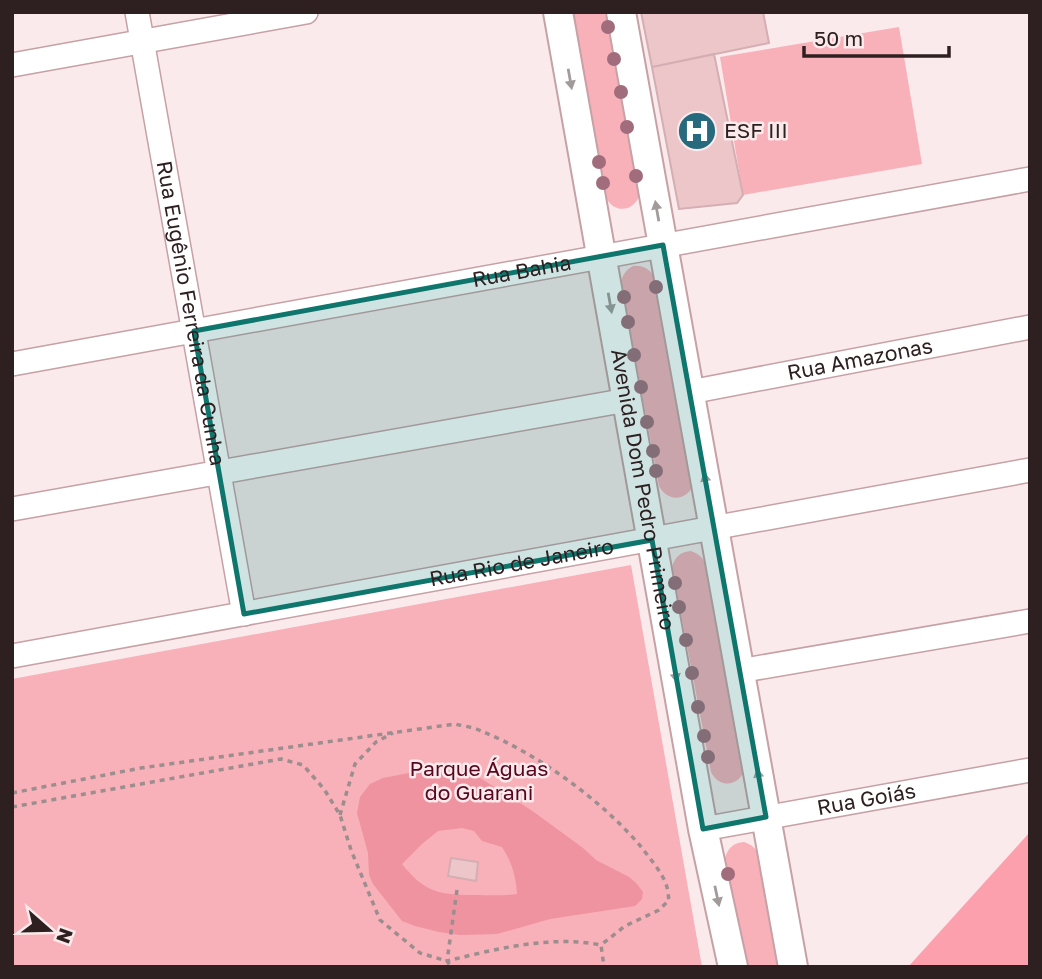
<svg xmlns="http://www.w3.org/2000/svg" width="1042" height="979" font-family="'Golos Text',sans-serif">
<rect width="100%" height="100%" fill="#faeaeb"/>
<path fill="#f8b0b9" d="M571,12H605L640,194C634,212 615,214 606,198Z
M899,27L922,164L743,195L720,57Z
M633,266C643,265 650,269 655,278L694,483C688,501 668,503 659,486L621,282C623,274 626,270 633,266Z
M691,551C699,554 702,557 706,564L745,768C740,787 719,789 711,772L672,567C675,557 680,552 691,551Z
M631,565L702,967H12V679Z
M744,842C752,845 755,847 759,855L780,967H745L725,858C728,848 733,843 744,842Z"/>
<path fill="#fca0ad" d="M1030,832V967H908Z"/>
<path fill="#ef93a0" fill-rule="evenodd" d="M466,771L480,778L531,810L583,848L596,860L629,877L637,884L643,892L642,899L635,906L550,919L497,934L460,935L439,932L415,926L402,921L373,884L369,875L368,853L357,813L360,797L370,784L383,778L414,772ZM462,828L474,831L482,841L502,847C512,862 516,877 517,894C502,896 489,895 473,895C439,895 424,892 402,864L422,844L438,831Z"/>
<path fill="#edc6ca" stroke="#d4aeb2" stroke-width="2" d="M641,12H763L769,43L652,67Z
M714,54L743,195L737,203L679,209L652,67Z
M451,858L478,862L476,881L448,876Z"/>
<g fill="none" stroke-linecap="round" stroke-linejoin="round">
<g stroke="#c6a1a5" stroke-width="26">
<g id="minor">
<path id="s1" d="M137,12L244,614"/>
<path d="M12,65L306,12"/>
<path id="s2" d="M12,364L1030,179"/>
<path id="s3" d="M690,392L1030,327"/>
<path d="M12,509L627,400"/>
<path id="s4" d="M12,656L1030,470"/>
<path d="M739,671L1030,621"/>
<path id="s5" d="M703,829L1030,770"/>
</g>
</g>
<g stroke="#c6a1a5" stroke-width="32">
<g id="tertiary">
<path id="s6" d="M558,12L703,829L733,967"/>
<path d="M621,12L793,967"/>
</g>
</g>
<path stroke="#9c8d8e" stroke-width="3.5" stroke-dasharray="5 5" stroke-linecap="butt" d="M12,793L141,768L455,724C463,726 473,727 481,731C537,753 604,802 642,848C651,860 661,871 666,884C668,889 668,895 669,900L659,910L625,926L601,945L604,967
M12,807L281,759L303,765L324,789L340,815L351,850L380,920L420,953L447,961L451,967
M340,815L355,764L376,742L393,733
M457,890L447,961C495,949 552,935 601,945"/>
<use href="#minor" stroke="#fff" stroke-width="23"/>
<use href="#tertiary" stroke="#fff" stroke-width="28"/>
</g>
<g fill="#a16c7b">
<circle cx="608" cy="27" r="7"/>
<circle cx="614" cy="59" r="7"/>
<circle cx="621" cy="92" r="7"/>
<circle cx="627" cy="127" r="7"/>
<circle cx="599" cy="162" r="7"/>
<circle cx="636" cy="176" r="7"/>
<circle cx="603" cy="183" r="7"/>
<circle cx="656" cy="287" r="7"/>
<circle cx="624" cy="297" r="7"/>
<circle cx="628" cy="322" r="7"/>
<circle cx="634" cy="355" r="7"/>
<circle cx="641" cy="387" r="7"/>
<circle cx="647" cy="422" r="7"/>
<circle cx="653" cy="451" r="7"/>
<circle cx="656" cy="471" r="7"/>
<circle cx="675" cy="583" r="7"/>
<circle cx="679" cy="607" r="7"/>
<circle cx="686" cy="640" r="7"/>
<circle cx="692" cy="673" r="7"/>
<circle cx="698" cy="707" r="7"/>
<circle cx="704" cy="736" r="7"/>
<circle cx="708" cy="757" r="7"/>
<circle cx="728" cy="874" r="7"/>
</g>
<defs><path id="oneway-solid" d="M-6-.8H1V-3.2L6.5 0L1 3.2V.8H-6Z" transform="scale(1.75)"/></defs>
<g fill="#a19b9b">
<use href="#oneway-solid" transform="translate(570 79) rotate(80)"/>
<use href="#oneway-solid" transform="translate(657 211) rotate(-100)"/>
<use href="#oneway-solid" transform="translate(610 303) rotate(80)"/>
<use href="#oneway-solid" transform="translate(706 483) rotate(-100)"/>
<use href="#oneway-solid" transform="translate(675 672) rotate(80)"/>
<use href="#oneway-solid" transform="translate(759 779) rotate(-100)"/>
<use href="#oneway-solid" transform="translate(717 896) rotate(78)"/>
</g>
<path fill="#0f766e" fill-opacity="0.2" stroke="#0f766e" stroke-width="5" stroke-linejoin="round" d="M663,245L766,817L703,829L652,540L244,614L194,331Z"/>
<defs>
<g id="hospital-disc" transform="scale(2.0125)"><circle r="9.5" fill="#286a7d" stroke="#faeaeb"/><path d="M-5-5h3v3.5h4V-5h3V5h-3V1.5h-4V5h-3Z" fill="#fff"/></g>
</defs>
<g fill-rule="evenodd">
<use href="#hospital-disc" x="697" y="131"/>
</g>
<g text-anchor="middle" stroke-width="5" stroke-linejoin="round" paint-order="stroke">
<g font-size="21" fill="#2e2021" stroke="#faeaeb" text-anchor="start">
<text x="724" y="138">ESF III</text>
</g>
<g font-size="21" fill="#2e2021" stroke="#faeaeb">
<text dy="7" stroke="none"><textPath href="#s2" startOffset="518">Rua Bahia</textPath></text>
<text dy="7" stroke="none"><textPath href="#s1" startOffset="306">Rua Eugênio Ferreira da Cunha</textPath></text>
<text dy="7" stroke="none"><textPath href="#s3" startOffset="173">Rua Amazonas</textPath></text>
<text dy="7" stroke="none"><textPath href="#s6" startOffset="485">Avenida Dom Pedro Primeiro</textPath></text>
<text dy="7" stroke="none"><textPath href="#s4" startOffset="518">Rua Rio de Janeiro</textPath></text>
<text dy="7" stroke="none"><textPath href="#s5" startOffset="166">Rua Goiás</textPath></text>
</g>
<g font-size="21" fill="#58051f" stroke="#faeaeb">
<text x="479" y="776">Parque Águas<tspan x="479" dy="24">do Guarani</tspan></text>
</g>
</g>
<rect width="1042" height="979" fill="none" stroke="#2e2021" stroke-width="28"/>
<g transform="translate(49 930) rotate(110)" stroke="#faeaeb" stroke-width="5" paint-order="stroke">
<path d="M0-5L12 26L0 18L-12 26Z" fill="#2e2021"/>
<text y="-10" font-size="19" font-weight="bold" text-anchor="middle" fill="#2e2021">N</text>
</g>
<path d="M804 46v10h145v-10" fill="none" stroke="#2e2021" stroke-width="3.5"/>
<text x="814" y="46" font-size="21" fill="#2e2021" stroke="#faeaeb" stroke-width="5" paint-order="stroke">50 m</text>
</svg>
